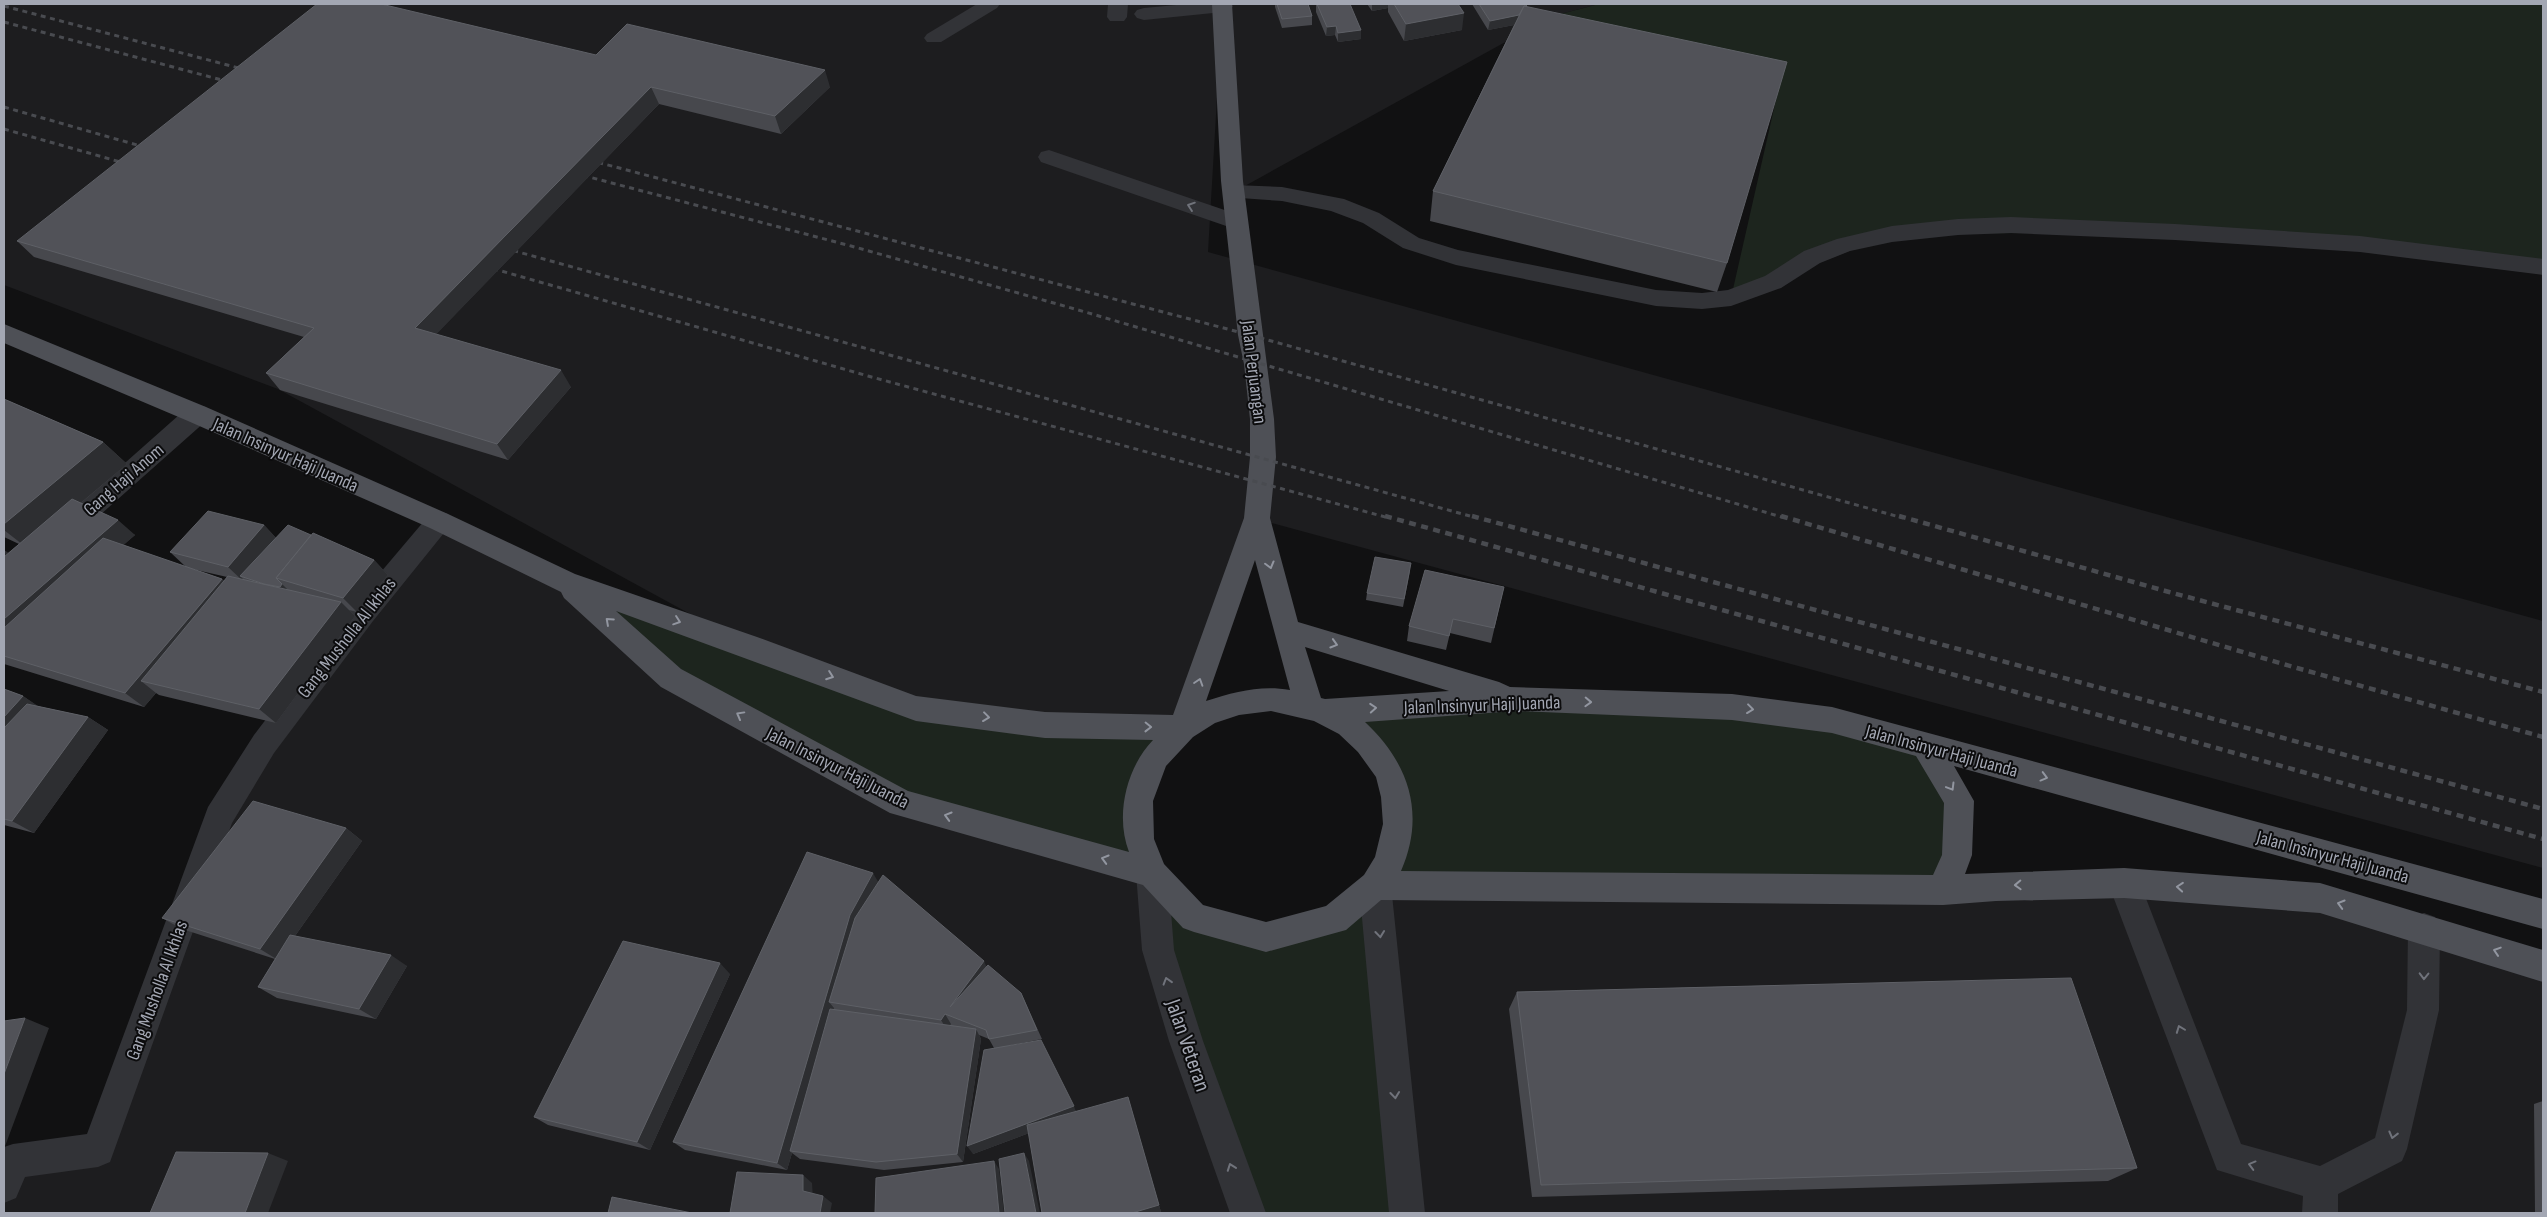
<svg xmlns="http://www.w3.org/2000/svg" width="2547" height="1217" font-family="'Sofia Sans Condensed',sans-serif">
<rect width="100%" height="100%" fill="#111112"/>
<path fill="#1d1d1f" d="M4,4H1599L1530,22L1518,35L1234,192L1222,12L1208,252L2543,621V868L1257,519L1183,728L916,708L747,645L278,389L4,285Z
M439,521L1152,873L1186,1041L1248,1213H4V1186L13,1161L98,1150L219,817Z
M2124,883L2424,928L2543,966V1213H1407L1375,885Z"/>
<path fill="#1d251e" d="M1599,4H2543V267L2360,244L2175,232L1892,234L1731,298L1778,91L1530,22Z
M565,582L916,708L1183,728L1166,744L1139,839L1194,917L1266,937L1375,885L1396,797L1324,712L1732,707L1925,745L1959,801L1943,890L1375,885L1407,1213H1248L1186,1041L1152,873L901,803L671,678Z"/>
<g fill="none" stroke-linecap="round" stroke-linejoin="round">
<path fill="#323337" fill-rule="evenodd" d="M977,4H1000L997,8L941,42H927L924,38L927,34Z
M1108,4H1128L1127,17L1124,21H1110L1107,17Z
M1187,4H1231L1233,6L1230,10L1223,12L1144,20L1137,18L1134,14L1137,10L1144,8Z
M1049,150L1245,217L1248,222L1245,227L1237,230L1229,227L1041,162L1038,157L1041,152Z
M1234,185L1282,187L1344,199L1379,213L1419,238L1458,250L1656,290L1702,293L1728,290L1765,276L1804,251L1837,239L1892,226L1958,219L2011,217L2175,224L2360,236L2543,259V275L2360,252L2175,240L2011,233L1958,235L1892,242L1850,251L1820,263L1781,288L1731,306L1702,309L1656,306L1456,265L1403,248L1363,223L1331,211L1282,201L1226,197L1223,192L1226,187Z
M2124,868L2135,873L2140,883L2241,1144L2320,1166L2375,1138L2407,1010L2408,928L2413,917L2424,913L2435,917L2440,928L2439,1010L2407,1149L2402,1161L2338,1194V1213H2302L2303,1196L2217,1170L2108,883L2113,873Z"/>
<path fill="#323337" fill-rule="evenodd" d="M197,405L206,407L209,414L206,421L73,539L64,543L55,539L51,532L55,525L188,407Z
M439,511L448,514L452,521L448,528L373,621L274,753L232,823L110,1162L98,1167L25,1177L16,1198L4,1203V1147L13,1144L87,1134L208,807L254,735L353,605L430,514Z"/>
<path fill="#323337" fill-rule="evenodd" d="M1152,859L1163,863L1168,873L1174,950L1203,1041L1266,1213H1230L1169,1041L1142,950L1136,873L1141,863Z
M1375,870L1386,875L1391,885L1425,1213H1389L1359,885L1364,875Z"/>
<path fill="#4e5056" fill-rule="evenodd" d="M1212,4H1232L1243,181L1274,419L1276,457L1270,518L1298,622L1499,682L1510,687L1732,694L1832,707L2543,899V929L1954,766L1974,801L1972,855L1965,874L2124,868L2320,883L2543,950V982L2320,913L2124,898L1996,901L1943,905L1381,900L1346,930L1266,952L1194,932L1183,928L1143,885L890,813L661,687L564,598L561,592L430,528L188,421L4,343V324L206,407L448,514L575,574L757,637L916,696L1045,712L1173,715L1244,518L1250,457V419L1244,364L1238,335L1221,181ZM1255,560L1290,690C1260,685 1235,692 1206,701ZM616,611L916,721L1045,738L1153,740C1126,768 1115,816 1129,852L908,791L681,669ZM1305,647L1449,691L1325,699L1321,698ZM1271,711L1314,721L1339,734L1358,752L1376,777L1381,797L1383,824L1375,857L1364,875L1326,906L1266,922L1203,905L1164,864L1154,839L1153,801L1166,766L1193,737L1215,723L1239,715ZM1516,711L1732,720L1832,733L1916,756L1944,803L1942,855L1933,875L1401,871C1426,814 1409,763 1365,722Z"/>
<path stroke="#494b50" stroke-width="3" stroke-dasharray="5 4.5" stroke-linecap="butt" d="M4,6L250,71
M4,22L233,83
M4,107L151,149
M4,129L131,165
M589,160L1250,335L1903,518
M574,173L851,246L1075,309L1785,518
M504,248L1477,518
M484,266L868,376L1389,518"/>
<path stroke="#494b50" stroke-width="4.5" stroke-dasharray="7 5.5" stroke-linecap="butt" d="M1385,516L2543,839
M1472,516L2543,809
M1781,516L2297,668L2543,737
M1899,516L2169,592L2543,692"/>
</g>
<path fill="#47484d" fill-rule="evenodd" d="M1275,4H1308L1312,16V25L1282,28L1275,7Z
M1316,4L1361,30V39L1338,42L1335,35L1326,36L1316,12Z
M1367,4H1458L1462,30L1404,41L1388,12V8L1372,11Z
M1472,4H1525L1727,263L1717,292L1430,221L1433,191L1514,25L1488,30Z
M596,55L830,87L781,134L659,104L436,334L571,387L508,460L280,390L266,373L304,337L34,257L17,241Z
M4,399L103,442L127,464L81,503L135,535L123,545L186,567L170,552L264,525L276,538L311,535L374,560L388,575L357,612L349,610L355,616L276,723L159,695L156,693L144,707L4,664V550L8,553L19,544L4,537ZM192,569L227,577L224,581L222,579Z
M1410,571L1403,607L1366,600L1367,593Z
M1504,587L1491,643L1450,633L1446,650L1407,641L1409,626Z
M4,689L23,696L37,706L88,717L108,730L34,833L4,825Z
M346,828L362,841L295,936L407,966L376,1019L277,998L258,987L275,959L182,929L162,918Z
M878,882L1021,993L1042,1039L1007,1046L1076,1111L1130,1106L1161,1212L1158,1213H1042L1029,1133L973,1154L994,1048L989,1039L979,1035L981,1039L963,1162L884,1170L800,1159L792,1153L787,1170L685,1150L673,1142Z
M730,974L650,1150L548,1125L534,1117Z
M1517,992L2137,1168L2108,1181L1532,1197L1509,1009Z
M2543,1101V1213H2535L2534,1104Z"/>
<path fill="#2d2e31" d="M1372,4H1388V8L1372,11Z
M1464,13L1462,30L1404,41L1406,24Z
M1531,13L1530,22L1488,30L1490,21Z
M1336,26L1335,35L1326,36L1327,27Z
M1361,30V39L1338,42V33Z
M825,70L830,87L781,134L775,116Z
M651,87L659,104L426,345L415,328Z
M561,370L571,387L508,460L497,444Z
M103,442L127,464L27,548L4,530V524Z
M118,520L135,535L18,639L4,629V619Z
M264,525L279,541L240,576L245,581L244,582L228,567Z
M4,550L16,559L4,570Z
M374,560L388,575L357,612L343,598Z
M222,579L238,594L141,681L156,693L144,707L125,693Z
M282,584L290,592L279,588Z
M341,602L355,616L276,723L259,709Z
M23,696L44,710L4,754V717Z
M88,717L108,730L34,833L12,821Z
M346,828L362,841L278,960L260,949Z
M873,873L880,885L829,1002L834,1008L792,1152L790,1151L792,1153L787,1170L777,1163L850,915Z
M391,955L407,966L376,1019L359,1009Z
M984,961L989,972L950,1007Z
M720,963L730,974L650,1150L637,1142Z
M945,1014L951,1024L947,1030L941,1020Z
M25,1018L49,1028L4,1149V1074Z
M976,1029L981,1039L963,1162L957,1154Z
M1074,1106L1077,1115L973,1154L967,1146Z
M1130,1106L1161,1212L1158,1213H1132Z
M268,1153L288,1161L268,1213H245Z
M1024,1153L1029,1161L1040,1213H1036Z
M994,1161L999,1169L1004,1213H999Z
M803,1175L812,1183L813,1199L803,1191Z
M823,1196L832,1203L830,1213H820Z"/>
<path fill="#515258" stroke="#5e6066" d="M317,4H381L596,55L627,24L825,70L775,116L651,87L415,328L561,370L497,444L266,373L314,328L17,241Z
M1277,4H1308L1312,16L1282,19Z
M1317,4H1350L1361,30L1338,33L1336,26L1327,27Z
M1394,4H1458L1464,13L1406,24Z
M1479,4H1525L1527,6H1524L1519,15L1490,21Z
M1524,6L1787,62L1727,263L1433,191Z
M4,399L103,442L4,524Z
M72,499L118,520L4,619V557Z
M208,511L264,525L228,567L170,552Z
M288,525L311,535L276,578L282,584L280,587L264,584L240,576Z
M313,533L374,560L343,598L276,578Z
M103,538L222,579L125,693L4,656V628Z
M1375,557L1411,563L1404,599L1367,593Z
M1425,570L1504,587L1494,628L1453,619L1449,636L1409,626Z
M228,576L341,602L259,709L141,681Z
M4,689L23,696L4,717Z
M27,704L88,717L12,821L4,819V728Z
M253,801L346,828L260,949L162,918Z
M807,852L873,873L850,915L777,1163L673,1142Z
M883,875L984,961L950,1007L988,965L1021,993L1037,1030L989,1039L986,1030L945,1014L941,1020L829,1002L855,918Z
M290,935L391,955L359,1009L258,987Z
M623,941L720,963L637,1142L534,1117Z
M2071,978L2137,1168L1541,1185L1517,992Z
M830,1009L976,1029L957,1154L876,1162L790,1151Z
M25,1018L4,1074V1021Z
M1041,1040L1074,1106L967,1146L984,1050Z
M1128,1097L1159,1205L1132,1213H1042L1027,1125Z
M176,1152L268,1153L245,1213H150Z
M1024,1153L1036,1213H1005L999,1159Z
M994,1161L999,1213H875L876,1178Z
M737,1172L803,1175V1191L823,1196L820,1213H730Z
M612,1197L692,1213H608Z"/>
<defs><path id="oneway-chevron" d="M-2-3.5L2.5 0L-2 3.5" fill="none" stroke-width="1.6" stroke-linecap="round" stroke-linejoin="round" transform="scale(1.25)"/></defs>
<g stroke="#70737b">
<use href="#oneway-chevron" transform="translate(1191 206) rotate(-161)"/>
<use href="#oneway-chevron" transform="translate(1380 934) rotate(84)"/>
<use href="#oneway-chevron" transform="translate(2424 976) rotate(91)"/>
<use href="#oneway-chevron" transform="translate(1167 981) rotate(-107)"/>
<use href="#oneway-chevron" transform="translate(2180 1029) rotate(-111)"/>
<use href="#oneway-chevron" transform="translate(1395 1095) rotate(84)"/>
<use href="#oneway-chevron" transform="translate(2393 1135) rotate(104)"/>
<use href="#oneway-chevron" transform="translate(2252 1165) rotate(-165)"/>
<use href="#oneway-chevron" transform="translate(1231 1167) rotate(-110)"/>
</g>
<g stroke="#9296a0">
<use href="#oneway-chevron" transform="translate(1270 565) rotate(75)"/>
<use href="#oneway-chevron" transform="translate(609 621) rotate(-138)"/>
<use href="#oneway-chevron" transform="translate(677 621) rotate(19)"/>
<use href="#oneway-chevron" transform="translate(1334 644) rotate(17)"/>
<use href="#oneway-chevron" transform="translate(830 676) rotate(20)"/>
<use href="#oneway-chevron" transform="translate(1199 682) rotate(-72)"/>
<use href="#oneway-chevron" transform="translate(1588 702) rotate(2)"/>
<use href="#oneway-chevron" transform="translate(1373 708) rotate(-4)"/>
<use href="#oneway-chevron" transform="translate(1750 709) rotate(7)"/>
<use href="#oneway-chevron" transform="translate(740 715) rotate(-151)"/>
<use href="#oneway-chevron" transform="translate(986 717) rotate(7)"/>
<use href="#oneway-chevron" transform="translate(1148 727) rotate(1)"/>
<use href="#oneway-chevron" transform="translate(2044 777) rotate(15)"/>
<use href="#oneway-chevron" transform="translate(1951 787) rotate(59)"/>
<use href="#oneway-chevron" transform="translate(948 816) rotate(-164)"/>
<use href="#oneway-chevron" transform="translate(1105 859) rotate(-164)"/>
<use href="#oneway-chevron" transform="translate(2018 885) rotate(178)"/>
<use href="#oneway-chevron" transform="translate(2180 887) rotate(-175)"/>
<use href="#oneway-chevron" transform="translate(2341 904) rotate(-164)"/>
<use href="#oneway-chevron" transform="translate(2497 951) rotate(-162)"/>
</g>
<g text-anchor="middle" stroke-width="4" stroke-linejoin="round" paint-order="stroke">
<g font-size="19" fill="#a3a7b3" stroke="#0c0c0d">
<text transform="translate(1255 372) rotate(83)" y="7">Jalan Perjuangan</text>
<text transform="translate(286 454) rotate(24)" y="7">Jalan Insinyur Haji Juanda</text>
<text transform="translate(123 479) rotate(-41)" y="7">Gang Haji Anom</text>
<text transform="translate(346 637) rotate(-52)" y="7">Gang Musholla Al Ikhlas</text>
<text transform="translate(1482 704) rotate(-2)" y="7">Jalan Insinyur Haji Juanda</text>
<text transform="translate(1942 750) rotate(15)" y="7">Jalan Insinyur Haji Juanda</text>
<text transform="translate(838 767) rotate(27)" y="7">Jalan Insinyur Haji Juanda</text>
<text transform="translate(2333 856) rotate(15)" y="7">Jalan Insinyur Haji Juanda</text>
<text transform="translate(156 990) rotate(-70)" y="7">Gang Musholla Al Ikhlas</text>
</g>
<g font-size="22" fill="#a3a7b3" stroke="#0c0c0d">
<text transform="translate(1189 1045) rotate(71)" y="8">Jalan Veteran</text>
</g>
</g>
<rect width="2547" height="1217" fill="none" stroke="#a3a7b3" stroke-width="10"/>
</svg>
